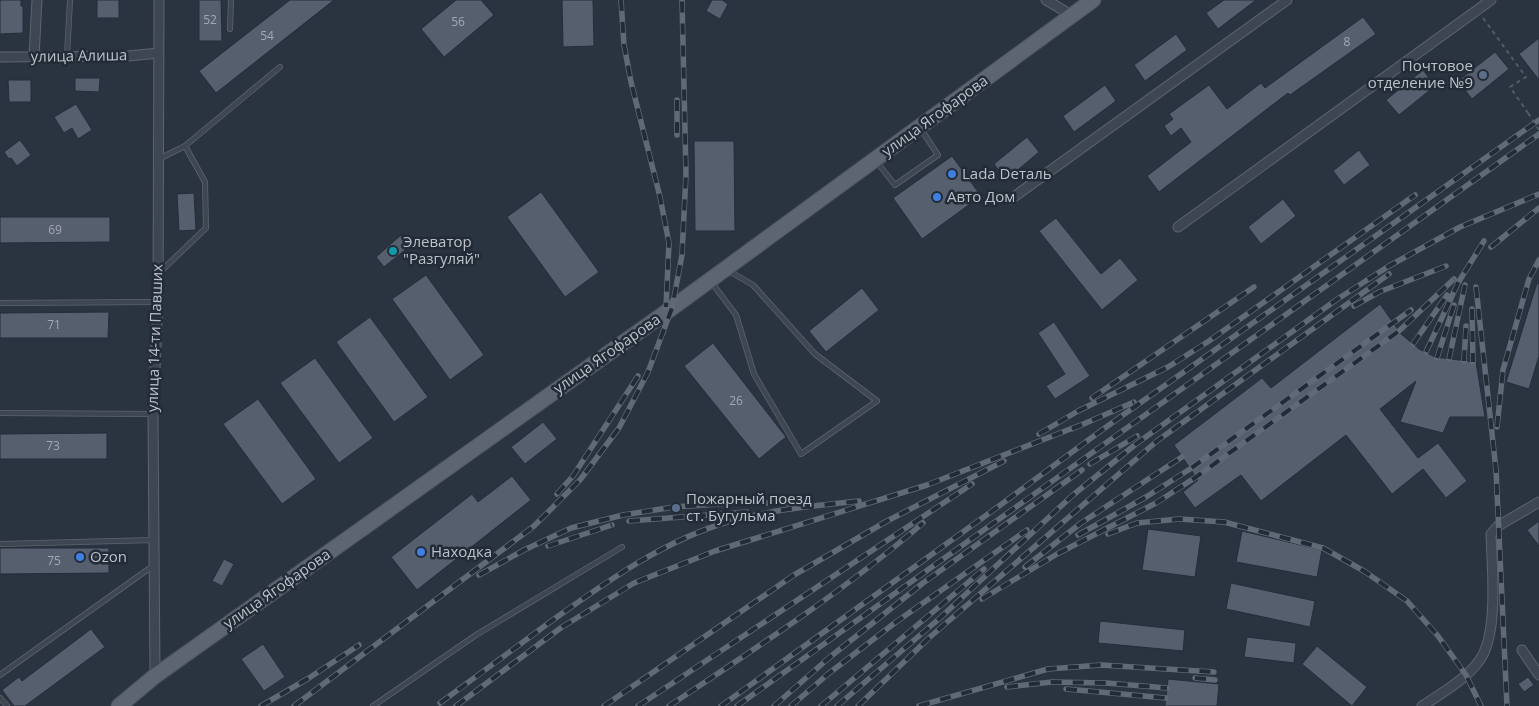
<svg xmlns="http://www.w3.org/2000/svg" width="1539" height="706" font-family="'Open Sans',sans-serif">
<rect width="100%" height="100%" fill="#2a3441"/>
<path fill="#555f6e" stroke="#242d38" d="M0,0H21V6H23V33L0,34Z
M97,0H119V18H97Z
M199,0H221L222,41H199Z
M290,0H334L216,93L199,71Z
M456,0H481L494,15L444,57L421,29Z
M562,0H593L594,46L563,47Z
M712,0H722L728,4L720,19L706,11Z
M1224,0H1256L1218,29L1206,13Z
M1363,17L1376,34L1290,95L1288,93L1159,192L1147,176L1191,142L1181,128L1171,136L1164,126L1173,119L1169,114L1209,85L1227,109L1261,83L1265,88Z
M1176,34L1187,50L1145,81L1134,65Z
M1539,38V80L1519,54Z
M1495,52L1509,69L1472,99L1458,81Z
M1423,70L1435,86L1399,115L1386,100Z
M75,78H100L99,92L75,91Z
M8,80H31V102H9Z
M1105,85L1116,101L1074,132L1063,116Z
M76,104L92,130L78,139L72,128L64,133L54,117Z
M1027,137L1039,152L1006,180L994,164Z
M20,140L31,155L17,166L11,158L9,159L4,152Z
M694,141H734L735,231H695Z
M1359,150L1370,165L1344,185L1333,171Z
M952,156L981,196L922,239L893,198Z
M541,192L599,272L565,297L507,217Z
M194,193L196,230L179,231L177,194Z
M1283,199L1296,216L1261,244L1248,227Z
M0,217H110V242L0,243Z
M1056,218L1101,274L1120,258L1138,280L1102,310L1039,231Z
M401,235L410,246L384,267L376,257Z
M426,275L484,355L450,380L392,299Z
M1537,283L1539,284V356L1529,389L1506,382Z
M862,288L879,310L826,352L809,331Z
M1380,304L1401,334L1419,349L1435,357L1476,362L1485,417H1450L1443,433L1400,422L1416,381L1380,409L1418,458L1438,443L1467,481L1446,498L1423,469L1392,494L1346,435L1261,501L1241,475L1195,508L1183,492L1198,480L1174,445L1262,378L1271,388Z
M109,312L108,338H0V313Z
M370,317L428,397L394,422L336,342Z
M1054,322L1090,376L1055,399L1046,386L1065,374L1038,333Z
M713,343L786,437L759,459L684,366Z
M315,358L373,438L339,463L280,383Z
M258,399L316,479L282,504L223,424Z
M543,422L557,439L525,464L511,447Z
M107,433V459H0V434Z
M512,476L531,500L417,590L391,557L472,494L478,502Z
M1539,521V546L1527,530Z
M1148,529L1201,536L1195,577L1142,570Z
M1242,531L1322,550L1317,577L1236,562Z
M0,548H109V573L0,574Z
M224,559L234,564L222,586L212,581Z
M1231,583L1315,601L1310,627L1226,609Z
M1100,621L1185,630L1183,651L1098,643Z
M91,629L105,647L25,706H14L2,690L19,677L22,681Z
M1247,637L1296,643L1294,663L1244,657Z
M263,644L285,677L264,691L241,659Z
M1317,646L1367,687L1352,706L1302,664Z
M1528,677L1534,685L1524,692L1518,684Z
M1168,679L1219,684L1217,706H1165Z"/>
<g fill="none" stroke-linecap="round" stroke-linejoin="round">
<g stroke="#5c646e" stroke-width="6">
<path id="lane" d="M230,29L231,0
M67,56L70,0
M159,159L185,146L280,67
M876,161L895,185L938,155L921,129
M159,273L206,228L205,182L185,146
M712,283L736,315L754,374L801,454L877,401L815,354L753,285L729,271
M0,303L158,302
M0,413L153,414
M0,544L154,540
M0,675L154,565
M0,698L7,706
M373,706L476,635L622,547"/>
</g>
<g stroke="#5c646e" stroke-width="11">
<path id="street" d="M1046,0L1073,16
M0,57L128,56L159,53
M34,57L37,0
M1011,199L1287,0
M1178,227L1491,0
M1522,650L1539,675
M155,676L153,414L158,302L159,0
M1422,706C1442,693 1465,680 1479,661C1499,635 1492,567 1491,534L1498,526L1539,502"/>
</g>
<g stroke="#474f5a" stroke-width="17">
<path id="primary" d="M119,706L155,676L665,313L1093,0"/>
</g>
<path stroke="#4c5f61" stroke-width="2" stroke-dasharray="4 4" stroke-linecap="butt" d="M1483,18L1526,77L1510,87L1528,113"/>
<use href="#lane" stroke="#3e4651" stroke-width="4.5"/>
<use href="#street" stroke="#3e4651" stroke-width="9"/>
<use href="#primary" stroke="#5c6571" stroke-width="15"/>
<g stroke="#606a77" stroke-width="5.5">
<path id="rail" d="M621,0L624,45L631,82L660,197L669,243L666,307
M677,100V135
M1491,247L1539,208
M1476,287L1496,470L1507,706
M1354,306L1379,292L1446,266
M1472,309L1473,362
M1413,344L1447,295
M1426,352L1458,283L1484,241
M1437,358L1454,305
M1449,359L1465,285
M1464,361L1466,326
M1092,398L1254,287
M1497,427L1503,370L1529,279L1539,260
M1072,429L1134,402
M1039,434L1078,411L1168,367L1209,341L1415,195
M1090,464L1137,436
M557,494L573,476L638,376
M629,521L747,512
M1108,534L1137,523L1179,519L1224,522L1323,548L1364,571L1407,601L1438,636L1466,675L1481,706
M1078,535L1146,497L1190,469L1411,310
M548,546L612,525
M1025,567L1081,523L1182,457
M479,575L524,550L571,528L623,515L674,507L733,503H790
M982,599L1057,554L1156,503L1196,477L1399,331L1454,279
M1195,678L1215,680
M1007,687L1052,682L1106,683L1167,688
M1066,689L1166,698
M440,703C477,676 514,649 550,622C606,582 664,540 731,521C773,509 816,506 859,501
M261,706L309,678L359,645
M294,706L534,526L580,480L619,428L648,372L672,308L682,255L686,174L682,0
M456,706L562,627L634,583L715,551L927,485L1078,426
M604,706L794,575L887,521L1004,461
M638,706L972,484
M669,706C756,648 844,591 923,523
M721,706L999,506L1102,430L1539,120
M737,706L1539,134
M774,706L830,657L923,583L1082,470
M791,706L828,674L896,622L1027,530
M821,706L984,569
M837,706L940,618L1073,495L1136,444L1336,300L1389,266L1460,227L1539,194
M858,706L930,637L1157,441L1389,274
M919,706L1048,669L1101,665L1214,672"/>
</g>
<use href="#rail" stroke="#222b36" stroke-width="4" stroke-dasharray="11" stroke-linecap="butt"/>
<path stroke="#4c5f61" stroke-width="2" stroke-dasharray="4 4" stroke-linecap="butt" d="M1528,113L1539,130"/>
</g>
<g fill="#5c6f8a" stroke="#222b36" stroke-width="2">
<circle cx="1483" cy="75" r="5"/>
<circle cx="676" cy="508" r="5"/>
</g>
<g fill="#3f7fe0" stroke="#222b36" stroke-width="2">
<circle cx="952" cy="174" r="5"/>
<circle cx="937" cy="197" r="5"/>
<circle cx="421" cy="552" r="5"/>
<circle cx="80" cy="557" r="5"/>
</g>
<circle fill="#0f9aa8" stroke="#222b36" stroke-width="2" cx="393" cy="251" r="5"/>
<g text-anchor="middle" stroke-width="5" stroke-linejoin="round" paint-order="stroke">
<g font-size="12" fill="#a2a8b4">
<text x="210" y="24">52</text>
<text x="458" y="26">56</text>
<text x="267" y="40">54</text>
<text x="1347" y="46">8</text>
<text x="55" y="234">69</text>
<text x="54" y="329">71</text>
<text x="736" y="405">26</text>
<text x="53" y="450">73</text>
<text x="54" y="565">75</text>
</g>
<g font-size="15" fill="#bbc1cb" stroke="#222b36">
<text transform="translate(79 56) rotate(-1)" y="5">улица Алиша</text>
<text transform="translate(935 116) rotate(-36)" y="5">улица Ягофарова</text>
<text transform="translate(155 338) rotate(-88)" y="5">улица 14-ти Павших</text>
<text transform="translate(607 354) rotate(-35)" y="5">улица Ягофарова</text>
<text transform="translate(277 589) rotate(-35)" y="5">улица Ягофарова</text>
</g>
<g font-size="15" fill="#bbc1cb" stroke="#222b36" text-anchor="start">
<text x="1473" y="71" text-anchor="end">Почтовое<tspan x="1473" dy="17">отделение №9</tspan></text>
<text x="962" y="179">Lada Dеталь</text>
<text x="947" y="202">Авто Дом</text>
<text x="403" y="247">Элеватор<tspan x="403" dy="17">"Разгуляй"</tspan></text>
<text x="686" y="504">Пожарный поезд<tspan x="686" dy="17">ст. Бугульма</tspan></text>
<text x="431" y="557">Находка</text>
<text x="90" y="562">Ozon</text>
</g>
</g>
</svg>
